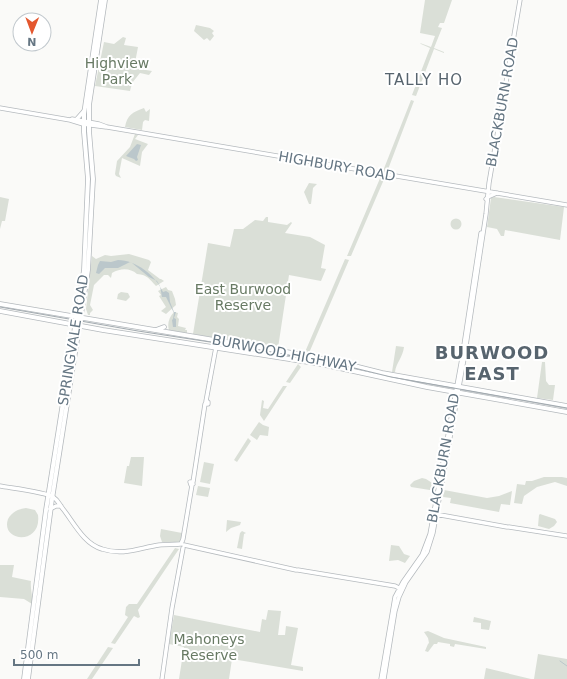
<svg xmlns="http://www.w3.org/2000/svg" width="567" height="679" font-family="'DejaVu Sans',sans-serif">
<rect width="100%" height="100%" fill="#fafaf8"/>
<path fill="#dadfd7" d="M425,0H452L444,23H440L438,27L442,28L434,48L444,52V53L434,49L416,96L412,95L430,48L421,44L420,43L431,47L435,36L420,33Z
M196,25L210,28L214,31L212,33L214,36L210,41L207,38L204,40L194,31Z
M123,37L126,38L124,45L138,47L134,68L152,71L149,75L140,73L132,83L130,91L95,86L104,42L114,44Z
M411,100L414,101L387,172L383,171Z
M144,108L146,112L150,109L149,121L145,120L143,122L142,130L125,127C127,115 133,112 144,108Z
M135,134L138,135L135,139L148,144L142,152L140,166L122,158L119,174L121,178L116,176L115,174L117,161L130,147Z
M381,176L385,177L351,256H347Z
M309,183L317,184L313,188L311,204H309L304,192Z
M0,197L9,199L5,221H2L0,229Z
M494,197L564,207L560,240L505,230L504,236H501L497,229L487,227L491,198Z
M266,217H268V222L287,225L291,222L292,223L285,233L310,237L325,245L321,268L326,269L321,281L289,275L278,348L193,334L208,243L230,247L234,229H243L255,220L263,221Z
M450.5 224a5.5 5.5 0 1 1 11 0a5.5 5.5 0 1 1-11 0Z
M129,254L149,260L151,262L148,270L160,279H161L164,281L156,286C149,279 148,275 137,274C130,268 121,268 112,273L111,278L108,275H104L94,285L90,305L93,310L90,313V315H88L86,309L92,256L96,259L105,255L111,256Z
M345,259L349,260L309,353L305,352Z
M166,287L168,290L172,291L175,299L176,305L166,314L161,311L166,307L159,296L161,295L158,291Z
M121,292L128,293L130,297L126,301L117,299L118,294Z
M174,312L178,313L177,317L179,319L178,326L186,328L185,330H187V333L169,330C167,324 169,317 174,312Z
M396,346L404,347C403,357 396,363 395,372H392Z
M542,362H545L546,381L549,385H555L553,400L537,398Z
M298,364L301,367L290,383L286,382Z
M283,386H287L264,421L260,415L262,400L264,401L263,408L268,409Z
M259,422L263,425L269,427L268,436L260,435L257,440L250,435Z
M248,438L251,441L237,462L234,460Z
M131,457H144L142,486L124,483L127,466H129Z
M204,462L214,464L210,484L200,482Z
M544,477H562L567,478V486L555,482L537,487L524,496L522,504L514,503L517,484L525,485L526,481H532Z
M422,478L426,479L437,486L436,491L411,487L410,485L414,481Z
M198,486L210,488L208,497L196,495Z
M444,490L487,498L499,496L512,491L510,505L501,504L499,512L450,503L451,498L443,497Z
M26,508L35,510L38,515C42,546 0,542 8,519C12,512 18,509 26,508Z
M540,514L555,519L557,522L554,526L549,529L538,526L539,515Z
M227,520L241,522L240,525L231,528L226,532Z
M161,529L182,533L180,542H162L160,536Z
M242,531L246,533L244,534L242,549L237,548L240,533Z
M391,545L399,546L404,554L410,556L405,563L398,560L389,561Z
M175,548L179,549L138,610L140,617L138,618L134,616L115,644L111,643L128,617L125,615L126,607L129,604H137Z
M0,565H14L12,577L31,581C30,589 33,596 32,604L24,599L0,597Z
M268,610L281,611L278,635H285L286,626L298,628L291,665L303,667V671L232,659L229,679H179L184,647L169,644L174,615L260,632L262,619L266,620Z
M474,617L491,621L489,630L481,629V623L473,622Z
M428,631L444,638L486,647V649L455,644L454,647L450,646V644L438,642L437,644H434L428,652L425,651L428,644L429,643L428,638L424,632Z
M108,647L113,648L92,679H87Z
M538,654L567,659V679H534Z
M486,668L531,679H484Z"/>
<path fill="#bbc7cb" d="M137,144L141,145L137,157L138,160L136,161L134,159L126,156Z
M118,260C136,260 156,276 163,292L166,291L169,293L170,302L174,312H176L174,318L176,319V327H173L172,320L173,319L174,313L166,297H162L160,286L157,281L149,277L132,263L130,262L118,268H105L99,274L96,273L98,265L100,261L111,262Z"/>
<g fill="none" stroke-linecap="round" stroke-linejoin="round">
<path stroke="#bbc7cb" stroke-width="1" d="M560,661L567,666"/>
<g stroke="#b5babe" stroke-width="5">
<path id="major" d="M0,108L70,120L83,124L106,127
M70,120L72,119L99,124L107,127L567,205
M76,120L84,111
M486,199L488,197L497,193
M206,401L216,347L215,343L212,340
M206,402H208V404H205Z
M192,482L193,484L191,485L190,482Z
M193,482L205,404
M0,486C11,488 46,492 53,497C58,500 59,504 63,509C74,523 84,544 102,549C123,556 139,548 159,545C166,544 173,545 180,544
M50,509L56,506H61
M435,514L507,527
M509,527L567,536
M181,544L183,539L192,485
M184,545L296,570
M298,570L395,586L399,588
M162,679L172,608L183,548
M381,679L395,597L403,582L422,555L430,534L462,358L481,233
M384,679L395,611L399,597L406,582L427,552L433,533L464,359L486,214L489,183L520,0"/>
</g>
<g stroke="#b4b9bd" stroke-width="5.5">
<path id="highway" d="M0,304L292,353L338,362L382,373L567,406
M0,311L103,330L321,364L427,387L567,412
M156,330L164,327
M24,679L46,510L84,270L88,179L84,132V114L101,0
M28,679L52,499L88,270L93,179L89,131V105L105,0"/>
</g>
<use href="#major" stroke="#fff" stroke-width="3.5"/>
<use href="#highway" stroke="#fff" stroke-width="4"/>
<path stroke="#a2aab0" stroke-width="1" d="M0,307L138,331L243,347L342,365L391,377L567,408"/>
</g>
<g text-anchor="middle" stroke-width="4" stroke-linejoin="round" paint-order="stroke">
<g font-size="14" fill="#687a64" stroke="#fff">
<text x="117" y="68">Highview<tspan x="117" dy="16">Park</tspan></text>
<text x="243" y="294">East Burwood<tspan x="243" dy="16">Reserve</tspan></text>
<text x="209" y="644">Mahoneys<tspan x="209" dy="16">Reserve</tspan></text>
</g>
<g font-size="14" fill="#657683" stroke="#fff">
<text transform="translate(502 102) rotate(-80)" y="5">BLACKBURN ROAD</text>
<text transform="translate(337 166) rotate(10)" y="5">HIGHBURY ROAD</text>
<text transform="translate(73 340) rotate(-81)" y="5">SPRINGVALE ROAD</text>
<text transform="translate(284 353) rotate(11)" y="5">BURWOOD HIGHWAY</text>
<text transform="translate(443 458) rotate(-80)" y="5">BLACKBURN ROAD</text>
</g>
<g font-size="15" letter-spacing="1" fill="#57646e" stroke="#fff">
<text x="424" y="85">TALLY HO</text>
</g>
<g font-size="18" font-weight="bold" letter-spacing="1" fill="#57646e" stroke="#fff">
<text x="492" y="359">BURWOOD<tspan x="492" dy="21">EAST</tspan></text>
</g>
</g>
<g transform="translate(32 32) rotate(181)"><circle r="19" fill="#ffffff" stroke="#c1c8cd"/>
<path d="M0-3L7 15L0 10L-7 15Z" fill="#e4572e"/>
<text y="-6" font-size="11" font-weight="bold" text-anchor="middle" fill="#657683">N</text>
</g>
<path d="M14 659v6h125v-6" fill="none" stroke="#657683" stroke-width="2"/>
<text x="20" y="659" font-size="12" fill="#657683" stroke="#ffffff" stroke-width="3" paint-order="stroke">500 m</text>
</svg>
